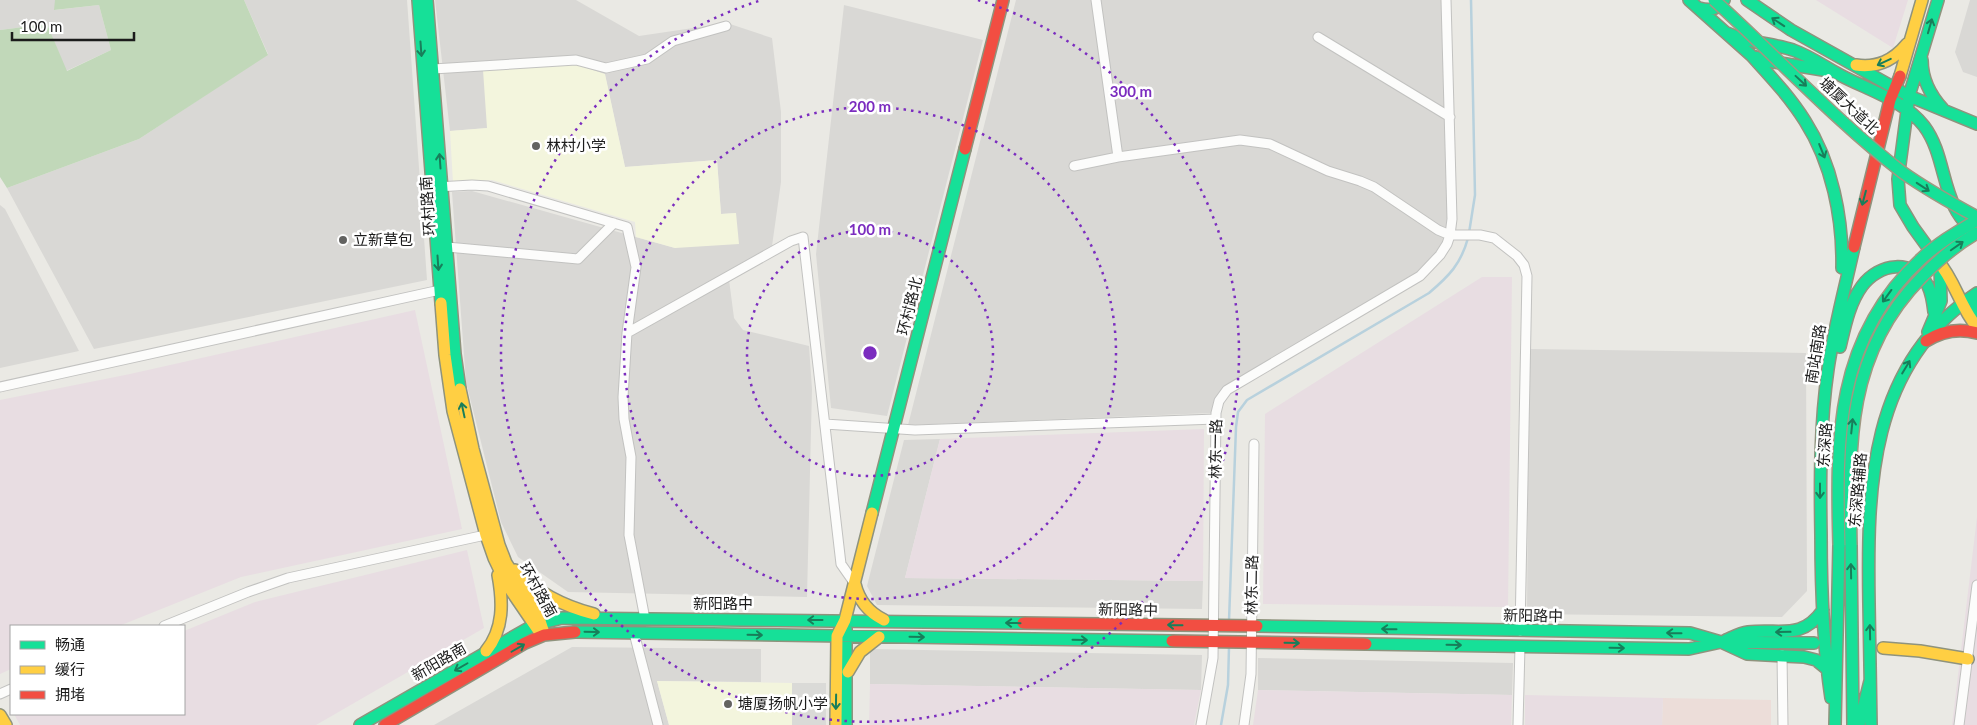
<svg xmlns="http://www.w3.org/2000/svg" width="1977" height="725" font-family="Lato,'Noto Sans SC',sans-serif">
<rect width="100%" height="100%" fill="#eae9e4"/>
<path fill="#d9d8d5" d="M0,0H55V10L99,5L111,50L66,71L47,24L0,30Z
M244,0H407L427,280L94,349L7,188L139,139L268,54Z
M435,0H576L639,36L727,23L772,38L781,112V182L772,246L728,272L734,318L743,330L809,346L812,389L807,597L568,592L518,557L501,522L466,382L452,192L472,191L675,248L736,213L721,214L717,160L625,167L605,75L488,128L450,131Z
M1016,0H1441L1448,201L1446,234L1443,242L1436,252L1417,272L1224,387L1215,399L1211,413L908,425Z
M1970,0H1977V77L1963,72L1955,52Z
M844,5L983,40L887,416L831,408L816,254Z
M0,205L5,209L79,351L0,368Z
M1529,349L1806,353L1807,591L1782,617L1527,614Z
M940,439L905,578L1203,581L1202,609L877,605L867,586L904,440Z
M572,647L761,649V682L657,681L669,725H434Z
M870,649L1202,655L1201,690L870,684Z
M1258,658L1513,663L1512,695L1258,690Z"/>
<path fill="#ecddd9" d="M1663,698L1771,700V725H1662Z"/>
<path fill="#e8dde2" d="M1816,0H1908L1893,48Z
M1482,277H1512L1508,607L1263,604L1265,414Z
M415,310L462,529L241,577L119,626H11V669L0,674V400L130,374Z
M1204,429L1203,581L905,578L940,439Z
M1977,517V725H1952Z
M467,550L484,628L316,725H20L14,714H184V631L255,602Z
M870,684L1201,690L1194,725H869Z
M1258,690L1512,695L1511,725H1253Z
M1525,695L1663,698L1662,725H1525Z"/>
<path fill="#f3f5dd" d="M572,63L605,74L625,167L717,160L721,214L736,213L739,244L675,248L636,237L635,222L492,180L453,183L450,131L487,128L483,70Z
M657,681L792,683V725H669Z"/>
<path fill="#c1d8b9" d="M55,0H244L268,55L139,139L7,188L0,177V30L47,24L67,71L111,50L99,5L54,10Z"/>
<path fill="#dadad7" d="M792,683H826V725H792Z"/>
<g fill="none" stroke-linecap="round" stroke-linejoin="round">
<path stroke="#b8d1dd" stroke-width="2.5" d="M1469,233L1475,195L1471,0
M1229,621L1236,427L1238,412L1247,400L1429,293C1449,276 1461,264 1468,238
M1221,725L1228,685L1229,647"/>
<g stroke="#c2c2c0" stroke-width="11">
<path id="street" d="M1096,0L1118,157
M1318,37L1450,117
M433,69L576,60L606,68L647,59L673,41L726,26
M1074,166L1118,157L1240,140L1270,144L1328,171L1360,181L1374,187L1438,230L1450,235H1480L1494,238L1517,256L1524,265L1527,276L1520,631
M437,187L472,185L488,186L627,227L636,267L627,333L623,397L624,419L631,457L629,535L645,619
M447,247L578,259L614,223
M627,333L791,241L803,237L841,564L855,584
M0,387L440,290
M825,424L915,430L1216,419
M164,626L248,592L288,578L490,534
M634,633L658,725
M1782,655L1783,725
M0,694L11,689
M1201,725L1213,658L1216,413L1219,401L1227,390L1420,276L1440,255L1447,244L1450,235L1452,219L1446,0
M1244,725L1251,674L1254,444
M1518,725L1520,646
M1959,725L1977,585"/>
</g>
<g stroke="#8f937d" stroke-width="14">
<path id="fast" d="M418,0L441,303
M427,0L455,354L460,389
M1689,0L1752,56L1768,61L1829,71
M1747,0L1791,30L1909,96L1977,124
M1699,8C1710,11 1718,10 1724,0
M1727,33C1748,43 1771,43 1793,50C1810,56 1825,67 1840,75C1868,90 1904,100 1924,126C1942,150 1942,182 1955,208C1959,217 1966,224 1973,232
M1752,56C1771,77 1790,97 1805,121C1832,163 1843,218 1842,268
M1922,60C1922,80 1930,95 1943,109
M1977,300L1974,315L1977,326
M1928,332L1941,301L1940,268L1937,260L1913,227L1900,205L1898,179L1909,96L1938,0
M1840,347C1845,326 1849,304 1862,286C1879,263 1913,258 1928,286C1932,294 1933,303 1934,312
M872,513L965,149
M1851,545L1853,725
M1257,626L1690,633L1721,642L1747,654L1804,657L1816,660L1827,669
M846,628V725
M575,632L1172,641
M1726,640C1733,637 1740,633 1748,632C1780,628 1801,641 1823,610
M1366,644L1689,649L1721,642L1814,643
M1831,698C1823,644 1821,590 1821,535C1820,480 1820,424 1828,369C1834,328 1845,288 1854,247
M360,725L534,625L562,618L1023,623
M1835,725L1839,545
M1859,725L1870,681
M1871,725C1870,685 1870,644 1869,604C1867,487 1869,365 1977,293"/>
</g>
<g stroke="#8f937d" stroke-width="14">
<path id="slow" d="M1856,65C1877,68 1893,61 1907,44
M1900,76L1922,0
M1937,260C1955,280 1960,307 1977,327
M441,303L445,355L453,411L486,535L494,558L506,583L538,630
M460,389L473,449L499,545L506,563L537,612L543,630
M515,570C537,593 563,606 594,614
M855,584C859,601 868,612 884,620
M1883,648L1920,651L1968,659
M486,651C504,629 503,602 498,575
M848,672L860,652L879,637
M0,715L6,725
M836,725L837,636L845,620L872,513"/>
</g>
<g stroke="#8f937d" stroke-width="14">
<path id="jam" d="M965,149L1003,0
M1854,247L1890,100L1900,76
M1926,341C1942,331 1959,328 1977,333
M1023,623L1257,626
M1172,641L1366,644
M385,725L525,643L544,635L575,632"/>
</g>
<use href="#street" stroke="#fcfcfb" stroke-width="9"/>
<use href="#fast" stroke="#16e098" stroke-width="11"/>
<use href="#slow" stroke="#ffcf43" stroke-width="11"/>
<use href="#jam" stroke="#f24e42" stroke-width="11"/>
<g stroke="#9f9982" stroke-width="14" stroke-linecap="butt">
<path id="fast-bridge" d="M1714,0C1777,57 1835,120 1902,172C1926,189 1951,203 1977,217
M1839,545C1836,438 1835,338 1921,259C1938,243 1957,232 1977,220
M1851,545C1849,445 1846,354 1921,278C1938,260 1956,245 1977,233"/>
</g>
<use href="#fast-bridge" stroke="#16e098" stroke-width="11"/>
</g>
<defs><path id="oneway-shaft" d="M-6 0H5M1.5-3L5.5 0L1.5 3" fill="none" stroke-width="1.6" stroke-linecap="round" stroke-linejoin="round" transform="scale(1.25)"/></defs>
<g stroke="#187e5a">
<use href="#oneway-shaft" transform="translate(1778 22) rotate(-146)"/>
<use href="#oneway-shaft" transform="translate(1930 26) rotate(-74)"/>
<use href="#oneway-shaft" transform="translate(421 49) rotate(86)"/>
<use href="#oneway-shaft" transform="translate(1884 62) rotate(155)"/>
<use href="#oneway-shaft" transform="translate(1801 81) rotate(43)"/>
<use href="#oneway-shaft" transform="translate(1822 151) rotate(68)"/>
<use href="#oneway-shaft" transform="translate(440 161) rotate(-94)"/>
<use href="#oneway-shaft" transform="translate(1923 187) rotate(33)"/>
<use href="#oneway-shaft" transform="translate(1864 198) rotate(105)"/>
<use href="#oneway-shaft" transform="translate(1957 246) rotate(-35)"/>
<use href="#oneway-shaft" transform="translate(438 263) rotate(86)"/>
<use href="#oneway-shaft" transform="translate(1887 296) rotate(126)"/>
<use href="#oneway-shaft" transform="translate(1906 367) rotate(-59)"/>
<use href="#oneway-shaft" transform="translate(463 410) rotate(-102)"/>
<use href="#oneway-shaft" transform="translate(1852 426) rotate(-84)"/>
<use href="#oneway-shaft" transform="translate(1820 491) rotate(90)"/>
<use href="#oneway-shaft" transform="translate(1851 571) rotate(-91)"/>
<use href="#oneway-shaft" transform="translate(815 620) rotate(-180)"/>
<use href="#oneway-shaft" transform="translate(1013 623) rotate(-179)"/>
<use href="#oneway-shaft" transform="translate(1175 625) rotate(-179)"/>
<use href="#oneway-shaft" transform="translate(1389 629) rotate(-179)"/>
<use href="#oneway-shaft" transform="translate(592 632) rotate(1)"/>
<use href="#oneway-shaft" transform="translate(1783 632) rotate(179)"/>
<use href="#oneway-shaft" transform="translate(1870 632) rotate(-91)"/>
<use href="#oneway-shaft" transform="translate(1674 633) rotate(-179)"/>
<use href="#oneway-shaft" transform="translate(755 635) rotate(1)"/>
<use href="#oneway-shaft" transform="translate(917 637) rotate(1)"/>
<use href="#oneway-shaft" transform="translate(1080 640) rotate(1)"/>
<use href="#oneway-shaft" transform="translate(1292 643) rotate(1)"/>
<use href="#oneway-shaft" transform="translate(1454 645) rotate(1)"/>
<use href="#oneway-shaft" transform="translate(518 648) rotate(-30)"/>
<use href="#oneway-shaft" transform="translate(1617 648) rotate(1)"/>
<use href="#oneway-shaft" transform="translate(461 667) rotate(150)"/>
<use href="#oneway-shaft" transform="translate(836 702) rotate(91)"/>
</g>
<g fill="none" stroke="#7b2cbf" stroke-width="2.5" stroke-dasharray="2.5 5">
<circle cx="870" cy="353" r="123"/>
<circle cx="870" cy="353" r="246"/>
<path d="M978 0A369 369 0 1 1 762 0"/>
</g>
<g fill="#636361" stroke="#fff" stroke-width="2">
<circle cx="536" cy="146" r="5"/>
<circle cx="343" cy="240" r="5"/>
<circle cx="728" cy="704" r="5"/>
</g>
<g text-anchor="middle" stroke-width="5" stroke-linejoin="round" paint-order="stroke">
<g font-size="15" fill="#1b1b1b" stroke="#fff">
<text transform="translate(1849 106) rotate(43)" y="5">塘厦大道北</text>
<text transform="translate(428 206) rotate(-94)" y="5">环村路南</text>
<text transform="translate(910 306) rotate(-76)" y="5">环村路北</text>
<text transform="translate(1816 354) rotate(-81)" y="5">南站南路</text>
<text transform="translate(1825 445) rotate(-86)" y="5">东深路</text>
<text transform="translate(1216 449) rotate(-89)" y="5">林东一路</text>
<text transform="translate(1858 490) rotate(-85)" y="5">东深路辅路</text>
<text transform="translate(1252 585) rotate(-89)" y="5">林东二路</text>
<text transform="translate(538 590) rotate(61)" y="5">环村路南</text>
<text x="723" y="609">新阳路中</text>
<text transform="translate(1128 610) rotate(1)" y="5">新阳路中</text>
<text transform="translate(1533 616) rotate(1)" y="5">新阳路中</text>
<text transform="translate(439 662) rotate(-30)" y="5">新阳路南</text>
</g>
<g font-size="15" fill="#1b1b1b" stroke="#fff" text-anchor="start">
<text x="546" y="151">林村小学</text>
<text x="353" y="245">立新草包</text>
<text x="738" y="709">塘厦扬帆小学</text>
</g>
</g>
<circle cx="870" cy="353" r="8" fill="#7b2cbf" stroke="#fff" stroke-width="2.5"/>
<g font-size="15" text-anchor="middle" font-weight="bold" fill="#7b2cbf" stroke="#fff" stroke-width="5" stroke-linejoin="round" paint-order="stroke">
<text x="1131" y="97">300 m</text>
<text x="870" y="112">200 m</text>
<text x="870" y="235">100 m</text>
</g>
<rect x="10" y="625" width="175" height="90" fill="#ffffff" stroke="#a4a4a4"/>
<rect x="20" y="641" width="25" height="8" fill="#16e098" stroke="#a4a4a4"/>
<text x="55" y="650" font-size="15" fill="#1b1b1b">畅通</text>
<rect x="20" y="666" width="25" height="8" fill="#ffcf43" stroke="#a4a4a4"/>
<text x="55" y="675" font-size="15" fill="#1b1b1b">缓行</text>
<rect x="20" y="691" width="25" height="8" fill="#f24e42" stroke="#a4a4a4"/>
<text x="55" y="700" font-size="15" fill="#1b1b1b">拥堵</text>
<path d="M12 32v8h122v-8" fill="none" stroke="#1b1b1b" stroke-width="2.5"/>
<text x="20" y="32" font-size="15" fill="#1b1b1b" stroke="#ffffff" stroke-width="4" paint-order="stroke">100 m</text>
</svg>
